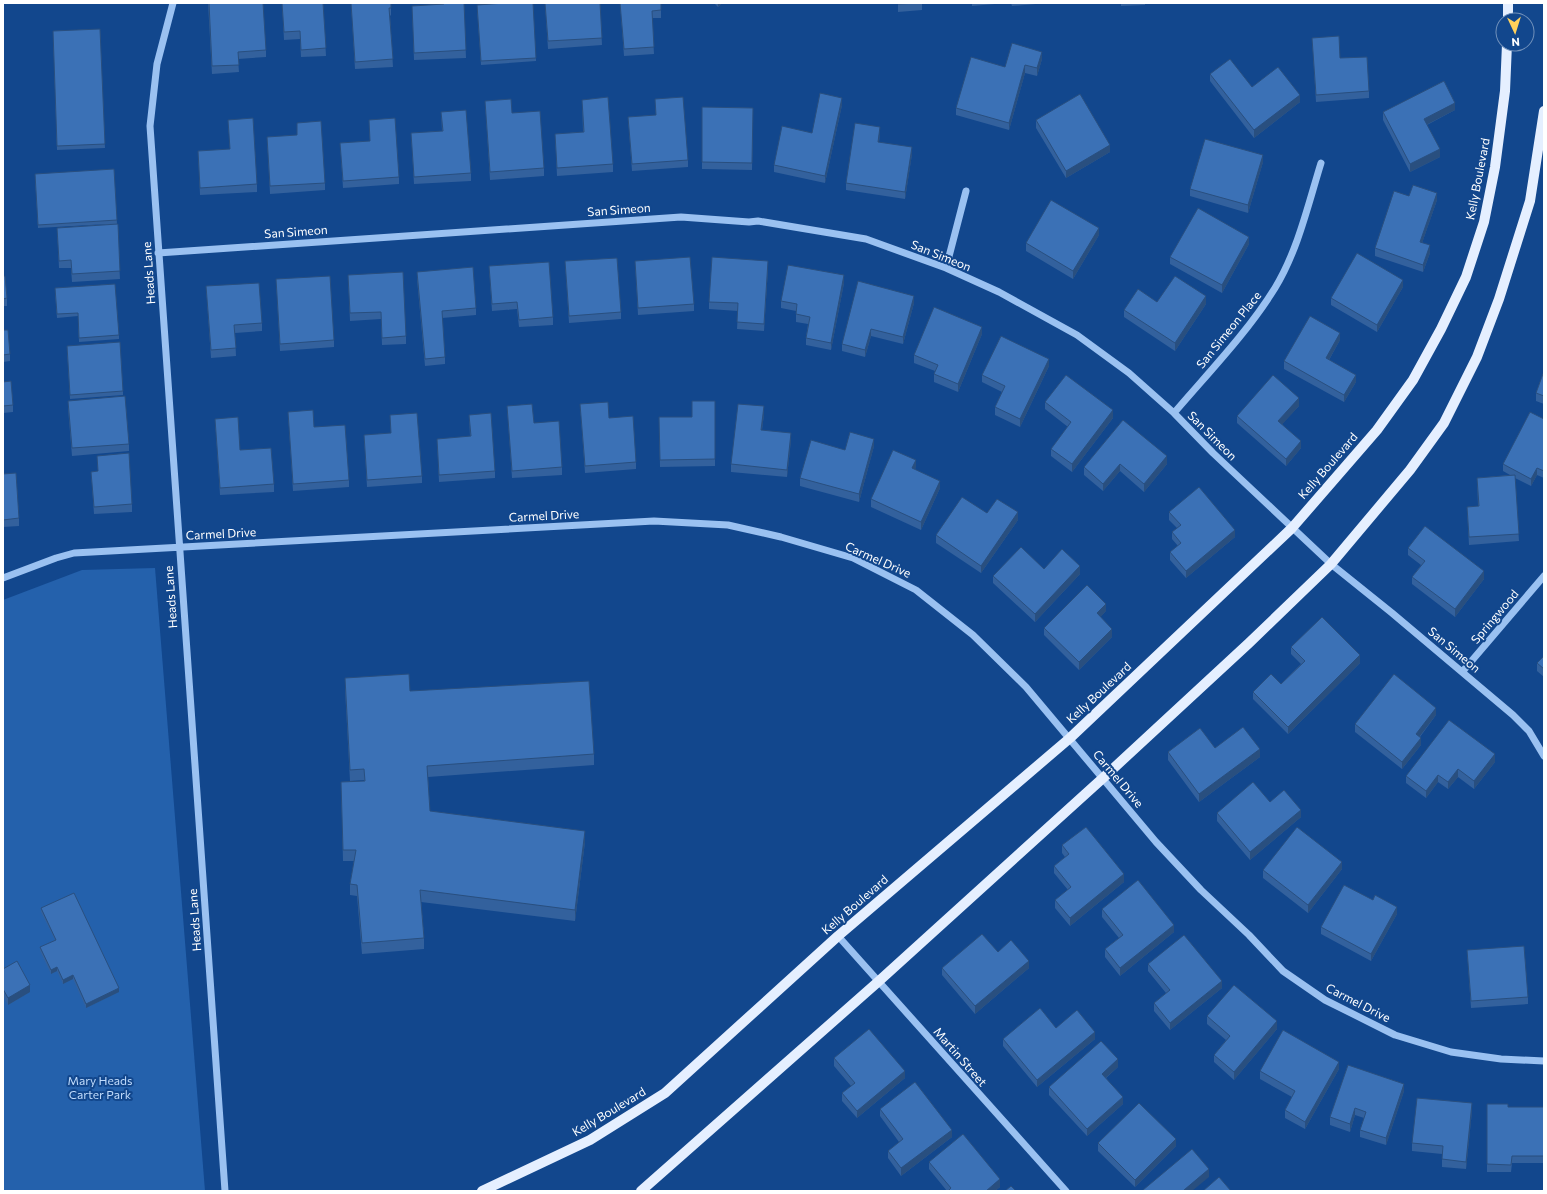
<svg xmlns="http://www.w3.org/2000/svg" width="1547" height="1194" font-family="Commissioner,sans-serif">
<rect width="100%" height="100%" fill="#12478d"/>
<path fill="#2461ac" d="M155,568L205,1191H3V600L82,570Z"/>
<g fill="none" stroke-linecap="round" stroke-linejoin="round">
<path stroke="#9ac1f1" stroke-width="7" d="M173,3L157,64L150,126L225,1191
M158,253L681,217L749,222L758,221L866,239L946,268L999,292L1077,335L1129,373L1174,413L1213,453L1331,564L1392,613L1513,715L1529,731L1544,756
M946,268L966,191
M1174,413C1209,372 1247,333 1275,288C1298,250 1308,205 1321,163
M3,578L56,558L74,553L654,521L728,525L781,537L853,558L916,590L973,635L1026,687L1156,842L1201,890L1249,935L1283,971L1325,1000L1395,1035L1451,1052L1501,1059L1544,1061
M1463,671L1544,576
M838,936L1066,1191"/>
<path stroke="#e5efff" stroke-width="10" d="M1508,3V20
M482,1191L590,1140L665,1093L838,936L1070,738L1292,528L1377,430L1413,380L1441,329L1466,277L1484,222L1495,167L1505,91L1507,44
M641,1191L879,981L1103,778L1249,643L1331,564L1410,470L1444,423L1477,357L1499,299L1530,201L1544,111"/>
</g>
<path fill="#33619d" d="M208,3L266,50V57L238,59L239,72L212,74Z
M282,3H323L326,56L301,57L300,39L284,40Z
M351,3H391V15L390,16L393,67L355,69Z
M443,3H464L466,58L414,60L412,6L443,4Z
M545,3H600L602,45L548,49Z
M620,3H661V18H652L654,54L624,56Z
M714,3H722L718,7Z
M792,3H809L792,4Z
M898,3H922V10L898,12Z
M972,3H995V4L972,6Z
M1011,3H1036V4L1012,6Z
M1121,3H1145V5L1121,6Z
M477,8L536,58V61L481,65Z
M100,29L105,148L57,150L53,31Z
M1312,38L1340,58L1369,91V98L1316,102Z
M1042,59L1037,76L1025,73L1009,130L956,115V108L1005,67Z
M1210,74L1252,87L1300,102L1254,138L1210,81Z
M655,99L688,160V167L632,171L628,117L656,115Z
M582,100L613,164V172L557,176L555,134L583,132Z
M485,101L512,113L544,168V176L490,180Z
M842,105L825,183L774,172V165L812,133Z
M702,107L753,108L752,170L702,169Z
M1455,110L1427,125L1440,157L1410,172L1383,120V112Z
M441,112L471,173V181L414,184L411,133L442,131Z
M228,120L257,184V192L200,195L198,151L230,149Z
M369,120L399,177V184L343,188L340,143L370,141Z
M1036,120L1110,152L1066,178L1036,128Z
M297,123L325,183V190L270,194L267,137L297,135Z
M880,134L879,142L912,154L905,199L846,190V183Z
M1263,162L1248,213L1190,196V189Z
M114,169L120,279L72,282L71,268H59L57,228L107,224L38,228L35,178Z
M1409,196L1437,200L1422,243L1430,253L1423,272L1375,256V248Z
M1099,235L1073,279L1026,251V243Z
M1249,244L1222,293L1170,264V257Z
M565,261L621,312V319L569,323Z
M635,261L694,304V311L638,315Z
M489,266L553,317V325L519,327L517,309L492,311Z
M768,268L764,331L737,329L738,311L709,309V302Z
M417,272L476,308V315L442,318L445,357V364L425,366L417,279Z
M348,275L406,336V344L382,345L381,319L350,321Z
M3,276L7,298V306H3Z
M276,279L334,340V347L280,351Z
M844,283L831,350L806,345V338L808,324L796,322V311L781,308V301Z
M206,286L262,323V331L235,333L236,356L211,358Z
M1403,287L1377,332L1331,305V298Z
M55,292L119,335V339L79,342L78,316L57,318Z
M1157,302L1206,304L1175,351L1124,317V310Z
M914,303L903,344L871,336L865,357L842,351V344Z
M3,330L10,354V361L3,362Z
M982,334L958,392L934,382V374L935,371L914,363V355Z
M1340,340L1329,360L1356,382L1344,402L1284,369V361Z
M67,349L123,391V395L70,399Z
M1049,366L1020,427L995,415V407L1002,392L982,382V375Z
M1544,371V404L1536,401V393Z
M3,382L13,405V412L3,413Z
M68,401L129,444V451L72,456L68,408Z
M715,401V466L660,467L659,417H692Z
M1045,402L1113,418L1072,472L1051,456V449L1068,427L1045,409Z
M580,404L609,418L636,462V469L585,473Z
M507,406L534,423L562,467V475L512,478Z
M1299,406L1282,424L1301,448L1286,466L1237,423V416Z
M288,412L349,480V487L293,491Z
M764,414L762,430L791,440L787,477L731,472V464Z
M390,415L422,476V483L367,487L364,435L391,433Z
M469,415L495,471V478L439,482L437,439L470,437Z
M215,419L240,450L274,484V492L220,495Z
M1544,419V478L1537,475L1531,486L1515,478L1519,541L1469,545L1467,507L1478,506L1477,478L1510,475L1503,471V464Z
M1123,420L1167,464L1144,492L1120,471L1103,491L1084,475V467Z
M874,446L859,502L800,486V478L845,450Z
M97,456L132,504V512L94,514L91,472L98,471Z
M916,467L915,469L940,488L921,530L871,507V499Z
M3,474L19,518V526L3,527Z
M1169,512L1235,537L1186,578L1170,560V552L1178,546L1172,539V532L1177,528L1169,520Z
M1018,520L981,573L936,543V535Z
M1408,548L1484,579L1455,617L1412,584V577L1421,565L1408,555Z
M1044,569L1080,574L1035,622L993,583V576Z
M1106,611L1100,617L1112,637L1079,670L1044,635V628Z
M1291,647L1360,663L1288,734L1253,699V692L1281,684L1301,664L1291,654Z
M1544,656V677L1537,671V663Z
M345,678L410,691L594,754V765L428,777L430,811L585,842L575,921L421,902L424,938V949L362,954L357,896L350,895V884L354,861H343L341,782L364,781V780L350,781L345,689Z
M1436,715L1420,737L1421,745L1402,769L1355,732V724Z
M1215,748L1260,757L1199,802L1168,760V752Z
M1495,762L1474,789L1458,777L1448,789L1438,782L1426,798L1406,783V776Z
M1270,802L1301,817L1250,860L1217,821V813Z
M1062,845L1124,882L1070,926L1055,908V900L1068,890L1054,873V866L1065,857L1062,853Z
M1342,869L1308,913L1263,878V870Z
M1373,900L1397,914L1371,961L1321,934V927Z
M41,908L119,992L86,1008L73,979L63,984L57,971L51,974L40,951V947L55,940L41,912Z
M1102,909L1174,932L1120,976L1105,957V949L1119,938L1102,917Z
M1467,950L1528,997V1004L1471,1008Z
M998,952L1029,968L975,1014L942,975V968Z
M1148,964L1222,988L1170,1030L1154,1011V1003L1166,993L1148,971Z
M3,969L30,992L8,1005L3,996Z
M1207,1016L1277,1029L1234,1080L1214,1062V1055L1226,1040L1207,1024Z
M1056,1028L1095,1039L1037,1087L1003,1046V1039Z
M834,1058L905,1078L857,1118L842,1101V1093L851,1086L834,1066Z
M1348,1065L1404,1091L1386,1145L1360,1137V1130L1364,1118L1355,1115L1350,1132L1330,1125V1117Z
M1118,1067L1106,1078L1123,1104L1087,1136L1049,1095V1087Z
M1339,1069L1305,1129L1285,1118V1110L1292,1097L1260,1079V1071Z
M1487,1104L1508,1107H1544V1163H1512L1511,1172H1487Z
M880,1109L952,1137L901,1176L888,1158V1151L899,1142L880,1116Z
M1472,1111L1466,1169L1442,1167V1154L1412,1151V1143Z
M1098,1143L1176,1146L1135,1187L1098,1151Z
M929,1162L1000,1187L995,1191H947L929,1169Z"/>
<path fill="#294f7f" d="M718,3H722L718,7Z
M1042,52V59L1037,76V68Z
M1025,65V73L1009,130V123Z
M1300,95V102L1254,138V130Z
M842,98V105L825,183V176Z
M1455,103V110L1424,126V119Z
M880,127V134L878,149V142Z
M1110,145V152L1066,178V171Z
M912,147V154L905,199V192Z
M1440,149V157L1410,172V164Z
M1263,155V162L1248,213V205Z
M1437,193V200L1420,249V242Z
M1099,228V235L1073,279V271Z
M1249,237V244L1222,293V285Z
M1430,245V253L1423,272V265Z
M768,261V268L764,331V324Z
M844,275V283L831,350V343Z
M1403,280V287L1377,332V325Z
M914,296V303L903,344V337Z
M1206,296V304L1175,351V343Z
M982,327V334L958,392V384Z
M871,329V336L865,357V350Z
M1340,333V340L1326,365V358Z
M1049,359V366L1020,427V419Z
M1356,375V382L1344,402V395Z
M1299,398V406L1278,429V421Z
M764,406V414L761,437V430Z
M1113,410V418L1072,472V464Z
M791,433V440L787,477V470Z
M874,439V446L859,502V494Z
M1301,441V448L1286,466V459Z
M1167,456V464L1144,492V484Z
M916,460V467L912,475V468Z
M1120,464V471L1103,491V484Z
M1537,468V475L1531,486V479Z
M940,481V488L921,530V522Z
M1018,512V520L981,573V566Z
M1235,530V537L1186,578V571Z
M1080,566V574L1035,622V614Z
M1484,571V579L1455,617V609Z
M1106,604V611L1097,621V613Z
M1112,629V637L1079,670V662Z
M1360,655V663L1288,734V727Z
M1436,708V715L1416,741V734Z
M1421,738V745L1402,769V762Z
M1260,749V757L1199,802V794Z
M1495,754V762L1474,789V781Z
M1458,769V777L1448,789V782Z
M1438,775V782L1426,798V791Z
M1301,810V817L1250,860V852Z
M585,831V842L575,921V910Z
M1342,862V869L1308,913V905Z
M1124,874V882L1070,926V918Z
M1397,907V914L1371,961V954Z
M1174,925V932L1120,976V968Z
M1029,961V968L975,1014V1006Z
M57,967V971L51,974V970Z
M73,975V979L63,984V980Z
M1222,981V988L1170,1030V1023Z
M30,985V992L8,1005V998Z
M119,988V992L86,1008V1004Z
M1277,1021V1029L1234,1080V1072Z
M1095,1032V1039L1037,1087V1080Z
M1118,1059V1067L1102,1081V1074Z
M1339,1062V1069L1305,1129V1122Z
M905,1071V1078L857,1118V1111Z
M1404,1084V1091L1386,1145V1138Z
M1123,1097V1104L1087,1136V1129Z
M1472,1103V1111L1466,1169V1162Z
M1355,1108V1115L1350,1132V1124Z
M952,1130V1137L901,1176V1168Z
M1176,1139V1146L1135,1187V1180Z
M1209,1169V1177L1192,1191H1184V1190Z
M1000,1179V1187L995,1191H986Z"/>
<path fill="#3b71b6" stroke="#294f7f" d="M209,3H263L266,50L238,52L239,65L212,66Z
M282,3H323L326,48L301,50L300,31L284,32Z
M351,3H391V8H389L393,59L355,62Z
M444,3H464L466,50L414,53L412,6L444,4Z
M505,3H533L536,58L481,61L477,5Z
M545,3H600L602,38L548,41Z
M620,3H661V10L652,11L654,47L624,49Z
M898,3H918L898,4Z
M100,29L105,144L57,146L53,31Z
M1339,36L1340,58L1367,57L1369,91L1316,95L1312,38Z
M1012,43L1042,52L1037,68L1025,65L1009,123L956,108L971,57L1005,67Z
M1230,59L1252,87L1278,67L1300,95L1254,130L1210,74Z
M1444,81L1455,103L1424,119L1440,149L1410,164L1383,112Z
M820,93L842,98L825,176L774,165L782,126L812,133Z
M1080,94L1110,145L1066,171L1036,120Z
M608,97L613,164L557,168L555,134L584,132L582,100Z
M683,97L688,160L632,164L628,117L656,115L655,99Z
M511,99L512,113L540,111L544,168L490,172L485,101Z
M702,107L753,108L752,163L702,162Z
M466,110L471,173L414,177L411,133L443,131L441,112Z
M253,118L257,184L200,188L198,151L230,149L228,120Z
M395,118L399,177L343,181L340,143L370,141L369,120Z
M321,121L325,183L270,186L267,137L297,135V123Z
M855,123L880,127L878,142L912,147L905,192L846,183Z
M1205,139L1263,155L1248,205L1190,189Z
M114,169L117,220L38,225L35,174Z
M1413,185L1437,193L1420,242L1430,245L1423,265L1375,248L1394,191L1409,196Z
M1051,200L1099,228L1073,271L1026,243Z
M1198,208L1249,237L1222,285L1170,257Z
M118,224L120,271L72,274L71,260L59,261L57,228Z
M1357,253L1403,280L1377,325L1331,298Z
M690,257L694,304L638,308L635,261Z
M712,257L768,261L764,324L737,322L738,303L709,302Z
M617,258L621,312L569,316L565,261Z
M549,262L553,317L519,320L517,302L492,304L489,266Z
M788,265L844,275L831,343L806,338L810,317L796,314L797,304L781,301Z
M473,267L476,308L442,311L445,357L425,359L417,272Z
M403,272L406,336L382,338L381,312L350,313L348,275Z
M3,276H5L7,298L3,299Z
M330,276L334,340L280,344L276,279Z
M1175,276L1206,296L1175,343L1124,310L1138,289L1157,302Z
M858,281L914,296L903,337L871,329L865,350L842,344Z
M259,283L262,323L234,325L236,348L211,350L206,286Z
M115,284L119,335L79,338L78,313L57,314L55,288Z
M934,307L982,327L958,384L934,374L938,365L914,355Z
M1310,316L1340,333L1326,358L1356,375L1344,395L1284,361Z
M3,330H8L10,354L3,355Z
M1001,336L1049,359L1020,419L995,407L1005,386L982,375Z
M120,342L123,391L70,395L67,346Z
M1544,371V396L1536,393Z
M1066,375L1113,410L1072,464L1051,449L1071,422L1045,402Z
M1273,375L1299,398L1278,421L1301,441L1286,459L1237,416Z
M11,381L13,405L3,406V382Z
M125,396L129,444L72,448L68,401Z
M692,401H715V459L660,460L659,417H692Z
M608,402L609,418L633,416L636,462L585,466L580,404Z
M532,404L534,423L559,421L562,467L512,471L507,406Z
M738,404L764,406L761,430L791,433L787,470L731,464Z
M313,410L314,427L345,425L349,480L293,484L288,412Z
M1530,412L1544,419V471L1537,468L1531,479L1503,464Z
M417,413L422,476L367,480L364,435L391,433L390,415Z
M491,413L495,471L439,475L437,439L471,436L469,415Z
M238,417L240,450L271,448L274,484L220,488L215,419Z
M1123,420L1167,456L1144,484L1120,464L1103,484L1084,467Z
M850,432L874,439L859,494L800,478L811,440L845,450Z
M893,450L916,460L912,468L940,481L921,522L871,499Z
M129,453L132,504L94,507L91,472L98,471L97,456Z
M16,473L19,518L3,520V474Z
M1515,475L1519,534L1469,537L1467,507L1479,506L1477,478Z
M1199,487L1235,530L1186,571L1170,552L1181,543L1172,532L1181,525L1169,512Z
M962,497L987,513L997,499L1018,512L981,566L936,535Z
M1425,526L1484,571L1455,609L1412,577L1425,561L1408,548Z
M1021,547L1044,569L1062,549L1080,566L1035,614L993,576Z
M1087,585L1106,604L1097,613L1112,629L1079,662L1044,628Z
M1322,617L1360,655L1288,727L1253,692L1271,674L1281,684L1305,661L1291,647Z
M1544,656V669L1537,663Z
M409,674L410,691L589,681L594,754L427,766L430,811L585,831L575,910L420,890L424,938L362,943L357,885L350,884L356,850H343L341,782L365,781L364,769L350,770L345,678Z
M1394,674L1436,708L1416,734L1421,738L1402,762L1355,724Z
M1449,720L1495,754L1474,781L1458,769L1448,782L1438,775L1426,791L1406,776Z
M1243,727L1260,749L1199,794L1168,752L1200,728L1215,748Z
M1253,782L1270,802L1284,790L1301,810L1250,852L1217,813Z
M1086,827L1124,874L1070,918L1055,900L1071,887L1054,866L1069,854L1062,845Z
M1297,827L1342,862L1308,905L1263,870Z
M1138,880L1174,925L1120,968L1105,949L1123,935L1102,909Z
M1344,885L1373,900L1375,895L1397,907L1371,954L1321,927Z
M74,893L119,988L86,1004L73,975L63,980L57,967L51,970L40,947L56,940L41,908Z
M982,934L998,952L1011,940L1029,961L975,1006L942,968Z
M1184,935L1222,981L1170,1023L1154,1003L1170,990L1148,964Z
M1524,946L1528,997L1471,1001L1467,950Z
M17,961L30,985L8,998L3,989V969Z
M1234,985L1277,1021L1234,1072L1214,1055L1230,1036L1207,1016Z
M1040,1008L1056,1028L1077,1010L1095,1032L1037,1080L1003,1039Z
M869,1029L905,1071L857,1111L842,1093L855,1083L834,1058Z
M1283,1030L1339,1062L1305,1122L1285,1110L1295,1091L1260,1071Z
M1101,1041L1118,1059L1102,1074L1123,1097L1087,1129L1049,1087Z
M1348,1065L1404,1084L1386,1138L1360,1130L1366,1112L1355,1108L1350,1124L1330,1117Z
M915,1082L952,1130L901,1168L888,1151L903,1139L880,1109Z
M1417,1098L1472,1103L1466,1162L1442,1159L1443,1146L1412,1143Z
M1139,1103L1176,1139L1135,1180L1098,1143Z
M1487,1104H1508V1107H1544V1156H1512L1511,1165L1487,1164Z
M963,1134L1000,1179L986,1191H948L951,1188L929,1162Z
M1192,1149L1209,1169L1184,1190L1185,1191H1143V1190Z
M1219,1177L1231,1191H1203Z
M1011,1186L1016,1191H1005Z"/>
<g text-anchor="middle" stroke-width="4" stroke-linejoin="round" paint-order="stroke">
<g font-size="12" fill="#fff" stroke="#12478d">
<text transform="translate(1478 179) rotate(-79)" y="4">Kelly Boulevard</text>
<text transform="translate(619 210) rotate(-4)" y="4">San Simeon</text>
<text transform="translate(296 232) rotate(-4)" y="4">San Simeon</text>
<text transform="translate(941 256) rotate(22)" y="4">San Simeon</text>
<text transform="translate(149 273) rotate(-94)" y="4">Heads Lane</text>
<text transform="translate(1229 330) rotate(-51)" y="4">San Simeon Place</text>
<text transform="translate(1212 436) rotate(45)" y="4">San Simeon</text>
<text transform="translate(1328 466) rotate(-49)" y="4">Kelly Boulevard</text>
<text transform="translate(544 516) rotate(-3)" y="4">Carmel Drive</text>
<text transform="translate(221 534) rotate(-3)" y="4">Carmel Drive</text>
<text transform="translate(878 560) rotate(24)" y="4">Carmel Drive</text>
<text transform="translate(171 597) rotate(-94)" y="4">Heads Lane</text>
<text transform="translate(1495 617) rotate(-50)" y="4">Springwood</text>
<text transform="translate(1454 650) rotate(40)" y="4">San Simeon</text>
<text transform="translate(1099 693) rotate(-43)" y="4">Kelly Boulevard</text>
<text transform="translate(1118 779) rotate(50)" y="4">Carmel Drive</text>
<text transform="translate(855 905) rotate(-41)" y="4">Kelly Boulevard</text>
<text transform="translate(195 920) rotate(-94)" y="4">Heads Lane</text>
<text transform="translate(1358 1003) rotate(27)" y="4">Carmel Drive</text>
<text transform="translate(960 1057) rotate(49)" y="4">Martin Street</text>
<text transform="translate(609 1112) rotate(-31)" y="4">Kelly Boulevard</text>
</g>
<g font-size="12" fill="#c1dcfc" stroke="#12478d">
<text x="100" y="1085">Mary Heads<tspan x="100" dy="14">Carter Park</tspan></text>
</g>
</g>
<rect width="1547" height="1194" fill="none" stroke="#ffffff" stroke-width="8"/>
<g transform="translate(1515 32) rotate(176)"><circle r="19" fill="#12478d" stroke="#7191bb"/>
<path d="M0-3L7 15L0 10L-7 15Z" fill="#ffd05b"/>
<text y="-6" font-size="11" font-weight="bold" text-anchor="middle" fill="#ffffff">N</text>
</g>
</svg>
